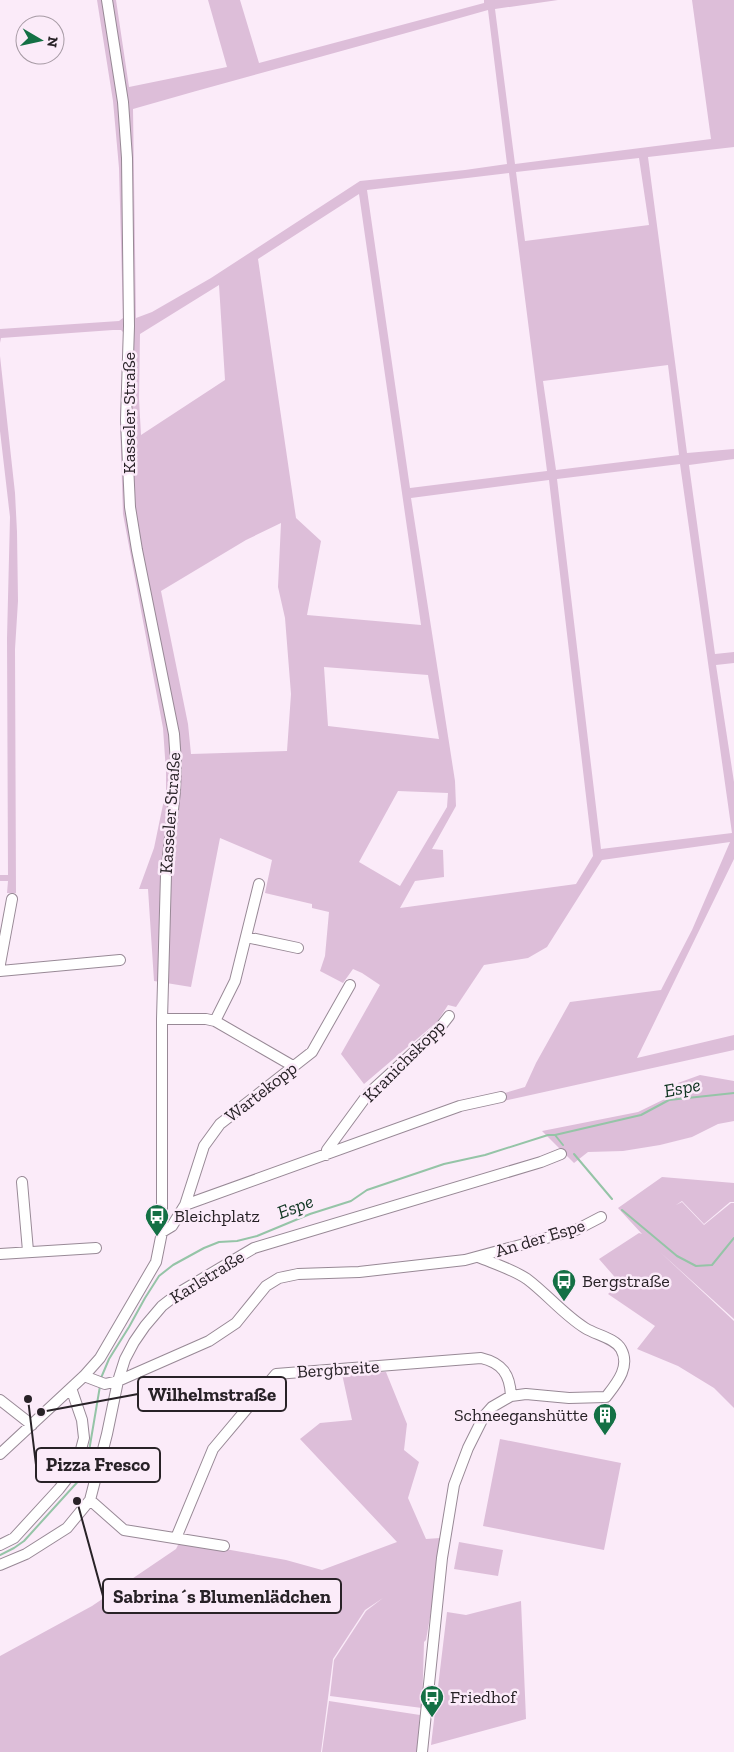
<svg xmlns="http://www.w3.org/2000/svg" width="734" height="1752" font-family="'Zilla Slab',serif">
<rect width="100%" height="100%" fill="#fbebf9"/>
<path fill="#ddbed9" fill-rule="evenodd" d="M97,0H116L129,87L227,67L208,0H240L259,63L484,3V0H558L495,9L515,164L711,139L692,0H734V147L648,157L687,453L734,449V459L689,465L715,654L734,652V663L716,665L734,782V859L637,1058L734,1035V1050L499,1102L498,1095L525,1087L536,1063L570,1002L661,990L692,930L730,842L602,860L547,947L528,958L484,965L456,1007L448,1005L437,1022L364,1084L341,1054L380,985L362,973L353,969L343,983L320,971L325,956L329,912L312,908V904L265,893L272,860L220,838L191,987L154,981L148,889H139L154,848L166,790V772L163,728L123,514L120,422L124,333L121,330H113L1,338L0,343V329L119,321L123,318L119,168L113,101ZM488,10L507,164L465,170L360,181L211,278L152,312L136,318L133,109C251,75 370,44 488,10ZM639,158L649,225L525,241L516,172ZM509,173L547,471L410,488L367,190ZM359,194L421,625L307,615L321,541L296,518L258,259ZM219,285L225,380L141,435L139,399L140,334ZM668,365L679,455L556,470L543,381ZM680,464L732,833L601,849L557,479ZM549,480L593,856L576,884L400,908L415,881L444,877L443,850L432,849L456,806L455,781L411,498ZM281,523L278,587L285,618L291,694L287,751L191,754L188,724L161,591L246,540ZM324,667L428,675L439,739L328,726ZM398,791L448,793L447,807L400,886L359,862Z
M0,356L15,493L17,532L18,601L15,649L16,893H7L8,881H0V875H8L7,638L10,517L0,431Z
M700,1075L734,1081V1121L718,1124L692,1137L660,1145L623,1151L588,1152L574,1163L542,1131L638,1112L675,1094L678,1083Z
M662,1177L734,1183V1202H730L704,1224L682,1201L676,1205L682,1202L704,1225L731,1203H734V1319L660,1252L734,1321V1408L714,1388L678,1366L637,1349L655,1326L608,1294L620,1283L599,1259L639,1233L642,1234L618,1208Z
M386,1372L407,1424L404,1450L419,1462L408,1498L426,1539L440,1538L433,1600L426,1640L424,1642L422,1708L330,1696L334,1660L366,1611L383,1598L365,1610L333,1659L321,1752H0V1656L92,1606L176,1549L180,1541L286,1560L322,1570L397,1542L300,1439L320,1423L352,1420L342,1374Z
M500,1439L621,1463L604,1550L483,1526Z
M459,1542L503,1550L498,1576L454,1569Z
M521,1601L526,1719L431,1745L447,1612L466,1615Z
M329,1701L420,1715L417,1752H322Z"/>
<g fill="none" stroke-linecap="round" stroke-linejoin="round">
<path stroke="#95c4a7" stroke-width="2" d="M555,1135L563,1145
M574,1154L612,1199
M622,1210L677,1256L696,1266L712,1265L734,1238
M101,1378L109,1359L129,1327L145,1298L159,1276L173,1265L204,1248L219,1242L237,1241L257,1236L310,1214L351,1201L367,1190L444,1164L485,1155L548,1135H555L641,1115L669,1100L734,1093
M0,1555L14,1548L24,1541L82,1477L88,1457L100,1386"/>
<g stroke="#988996" stroke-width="12">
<path id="minor" d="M246,937L298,948
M0,964L12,899
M0,971L120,960
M162,1019H206L215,1021L293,1066
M215,1021L235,981L259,884
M326,1155L327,1150L368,1094L438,1030L449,1016
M22,1182L28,1251
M185,1205L460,1106L501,1097
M162,1232L172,1226L185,1205L204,1146L220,1124L312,1052L350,985
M0,1254L96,1248
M84,1376L105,1384L118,1381L209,1341L236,1323L266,1286L279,1278L298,1274L359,1272L465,1260L576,1230L601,1217
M0,1400L32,1425
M0,1454L84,1376L100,1358L156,1262L162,1232V1019L166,875L175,791L176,763L174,734L137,550L130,507L126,420L129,326L127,158L123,102L107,0
M90,1500L124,1530L224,1546
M176,1538L213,1449L276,1374L481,1358C502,1363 510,1374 511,1396
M0,1545L14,1538L59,1489L73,1471L79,1457L84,1438L82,1420L71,1388
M0,1565L26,1554L67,1528L90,1500L107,1434L118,1381L125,1359L134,1342L145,1326L162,1306L180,1292L254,1248L541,1162L561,1154
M422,1752L442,1558L454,1485L468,1448L484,1416L492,1407L511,1396L526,1394L569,1398L606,1397C616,1384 631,1367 621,1349C615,1338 596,1335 585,1328C564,1315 547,1294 527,1279C512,1269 495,1264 478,1257"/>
</g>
<use href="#minor" stroke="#fff" stroke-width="10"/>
</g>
<defs>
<g id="bus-pin" transform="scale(1.25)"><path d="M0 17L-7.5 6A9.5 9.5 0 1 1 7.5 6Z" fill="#147045" stroke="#fbebf9"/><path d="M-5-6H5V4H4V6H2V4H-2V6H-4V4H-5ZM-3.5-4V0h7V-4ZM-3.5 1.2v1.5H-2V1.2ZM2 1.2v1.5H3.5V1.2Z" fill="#fff"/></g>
<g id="building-pin" transform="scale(1.25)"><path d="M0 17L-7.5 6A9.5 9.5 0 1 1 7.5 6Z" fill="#147045" stroke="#fbebf9"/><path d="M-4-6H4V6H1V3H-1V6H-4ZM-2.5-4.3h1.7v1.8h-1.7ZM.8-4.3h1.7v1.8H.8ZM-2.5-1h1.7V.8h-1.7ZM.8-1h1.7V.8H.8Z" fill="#fff"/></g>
</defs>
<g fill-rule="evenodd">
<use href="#bus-pin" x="157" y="1216"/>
<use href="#bus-pin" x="564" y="1281"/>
<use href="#building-pin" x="605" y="1415"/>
<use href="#bus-pin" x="432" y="1697"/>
</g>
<g text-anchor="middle" stroke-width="5" stroke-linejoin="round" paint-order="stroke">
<g font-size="18" fill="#282227" stroke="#fbebf9">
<text transform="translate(129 413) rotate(-90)" y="6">Kasseler Straße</text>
<text transform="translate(170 813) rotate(-86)" y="6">Kasseler Straße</text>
<text transform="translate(404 1061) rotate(-45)" y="6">Kranichskopp</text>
<text transform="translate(261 1092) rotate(-38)" y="6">Wartekopp</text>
<text transform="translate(540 1238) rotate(-17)" y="6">An der Espe</text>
<text transform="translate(207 1277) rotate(-32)" y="6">Karlstraße</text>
<text transform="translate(338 1369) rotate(-4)" y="6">Bergbreite</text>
</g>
<g font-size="18" fill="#282227" stroke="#fbebf9" text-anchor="start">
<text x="174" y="1222">Bleichplatz</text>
<text x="582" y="1287">Bergstraße</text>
<text x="588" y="1421" text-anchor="end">Schneeganshütte</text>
<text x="450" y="1703">Friedhof</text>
</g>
<g font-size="19" font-style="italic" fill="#0f3521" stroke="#fbebf9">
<text transform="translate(682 1087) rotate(-11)" y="7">Espe</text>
<text transform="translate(295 1206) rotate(-21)" y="7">Espe</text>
</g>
</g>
<path fill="none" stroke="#282227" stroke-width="2" d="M41 1412L138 1394M28 1399L36 1465M77 1501L103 1596"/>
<g fill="#282227" stroke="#fbebf9" stroke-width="2">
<circle cx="41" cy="1412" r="5"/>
<circle cx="28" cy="1399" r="5"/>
<circle cx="77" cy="1501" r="5"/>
</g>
<g fill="#fbebf9" stroke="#282227" stroke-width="2">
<rect x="138" y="1377" width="148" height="34" rx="5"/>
<rect x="36" y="1448" width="124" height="34" rx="5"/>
<rect x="103" y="1579" width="238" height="34" rx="5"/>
</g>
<g font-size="19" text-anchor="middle" font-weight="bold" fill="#282227">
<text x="212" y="1401">Wilhelmstraße</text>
<text x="98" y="1471">Pizza Fresco</text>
<text x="222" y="1603">Sabrina´s Blumenlädchen</text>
</g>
<g transform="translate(40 40) rotate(99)"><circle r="24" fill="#fbebf9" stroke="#a79ba5"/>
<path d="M0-4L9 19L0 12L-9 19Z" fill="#147045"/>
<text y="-8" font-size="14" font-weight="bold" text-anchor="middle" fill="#282227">N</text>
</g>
</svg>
